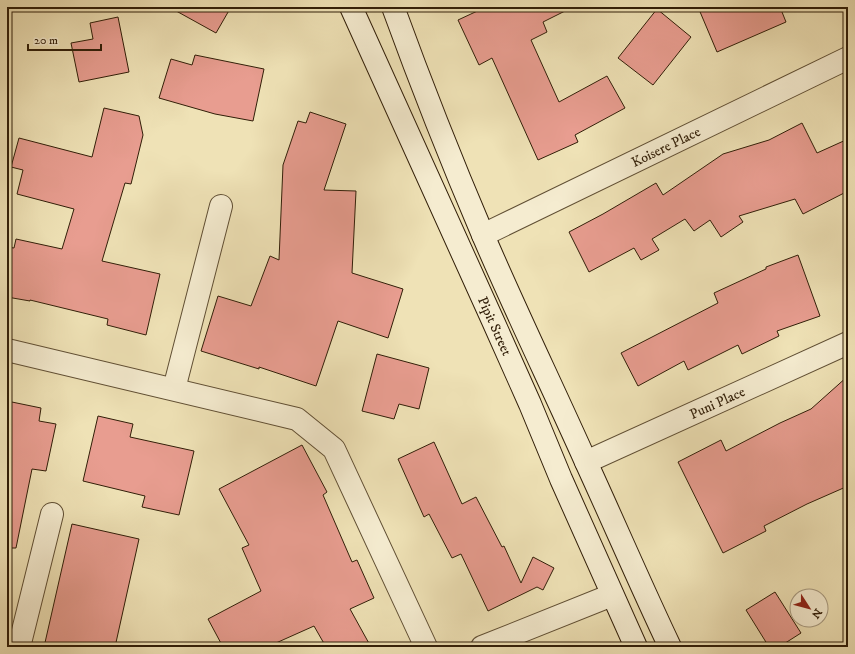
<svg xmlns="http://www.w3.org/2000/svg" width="855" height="654" font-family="'IM FELL DW Pica',serif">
<rect width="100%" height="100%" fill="#efe2b6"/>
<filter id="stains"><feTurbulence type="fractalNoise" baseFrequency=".005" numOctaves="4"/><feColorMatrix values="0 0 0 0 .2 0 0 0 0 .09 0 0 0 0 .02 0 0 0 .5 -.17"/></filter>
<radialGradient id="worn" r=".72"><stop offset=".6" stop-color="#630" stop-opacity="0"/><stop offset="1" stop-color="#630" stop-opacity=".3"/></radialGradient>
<path fill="#e89d90" stroke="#311e08" d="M169,7H231L216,33Z
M486,7H573L543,22L547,32L531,40L559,102L607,76L625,108L575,135L578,142L538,160L492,58L479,65L458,20Z
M698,7H780L786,22L717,52Z
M657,9L691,37L653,85L618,58Z
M118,17L129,72L79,82L71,43L93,39L90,23Z
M195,55L264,69L253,121L215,114L159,98L171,59L192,65Z
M104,108L139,116L143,135L131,184L125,183L102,261L160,274L146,335L107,325L108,319L30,300V301L7,297V247L14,248L16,239L62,249L74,209L17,194L23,170L11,167L19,138L92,157Z
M310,112L346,124L324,190L356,191L352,273L403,289L388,338L338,321L316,386L259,367V369L201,351L218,296L251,306L270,256L279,260L283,165L298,121L306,123Z
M802,123L817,153L848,139V191L803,214L795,199L739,216L743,222L721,237L710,220L694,231L685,219L652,239L659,250L641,260L634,248L589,272L569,232L603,214L656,183L663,195L723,154L769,140Z
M798,255L820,316L777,331L779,336L742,354L738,345L688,370L684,361L638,386L621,353L718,303L714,293L766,269V267Z
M377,354L429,368L419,409L399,404L394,419L362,411Z
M848,376V486L807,504L764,526L766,531L723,553L678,462L721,440L726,451L780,423L811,409Z
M7,401L41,408L39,421L56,424L46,471L32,469L16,548H7Z
M98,416L133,424L130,437L194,451L179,515L142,507L145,496L83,481Z
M434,442L462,504L476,497L502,547L504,546L521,583L533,557L554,568L543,590L537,587L488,611L461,554L452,558L429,514L424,517L398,459Z
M302,445L327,492L323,495L352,562L357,560L374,598L350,609L371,647H326L314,626L267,647H223L208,619L261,591L242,548L249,545L219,489Z
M72,524L139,539L115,647H44Z
M775,592L801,633L779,647H769L746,610Z"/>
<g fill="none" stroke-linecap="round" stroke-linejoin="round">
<g stroke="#604f34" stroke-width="24">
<g id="street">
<path id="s1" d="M483,235L848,58"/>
<path d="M7,350L297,419L334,449L426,647"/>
<path d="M174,389L221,206"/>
<path id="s2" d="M586,462L848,343"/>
<path d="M19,647L52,514"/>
<path d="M482,647L612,595"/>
</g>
</g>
<g stroke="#311e08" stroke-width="24">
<g id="secondary">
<path id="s3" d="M351,7L493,321L530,404L561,479L636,647"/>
<path d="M393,7C421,84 451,160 483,235C516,312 552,386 586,462C614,523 641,586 670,647"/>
</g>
</g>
<use href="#street" stroke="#f5ecd0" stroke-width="22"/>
<use href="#secondary" stroke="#f5ecd0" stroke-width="22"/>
</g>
<g text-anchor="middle" stroke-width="4" stroke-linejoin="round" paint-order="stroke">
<g font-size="14" fill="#311e08" stroke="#f5ecd0">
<text dy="5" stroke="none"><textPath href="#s1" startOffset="203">Koisere Place</textPath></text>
<text dy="5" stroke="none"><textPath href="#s3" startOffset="350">Pipit Street</textPath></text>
<text dy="5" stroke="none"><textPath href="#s2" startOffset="144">Puni Place</textPath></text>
</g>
</g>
<rect width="855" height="654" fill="none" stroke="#efe2b6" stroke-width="24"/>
<rect x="8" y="8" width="839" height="638" fill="none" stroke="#311e08" stroke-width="2"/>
<rect x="12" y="12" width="831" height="630" fill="none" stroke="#311e08"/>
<g transform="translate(809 608) rotate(126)"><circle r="19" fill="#f5ecd0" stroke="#a79a80"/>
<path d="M0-3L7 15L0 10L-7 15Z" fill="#8f2418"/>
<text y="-6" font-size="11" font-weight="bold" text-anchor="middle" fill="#311e08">N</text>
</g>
<path d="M28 44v6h73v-6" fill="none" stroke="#311e08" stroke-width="2"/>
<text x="34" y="44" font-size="12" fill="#311e08" stroke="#f5ecd0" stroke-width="3" paint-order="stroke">20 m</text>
<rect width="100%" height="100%" filter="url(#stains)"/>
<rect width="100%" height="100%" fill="url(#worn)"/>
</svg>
